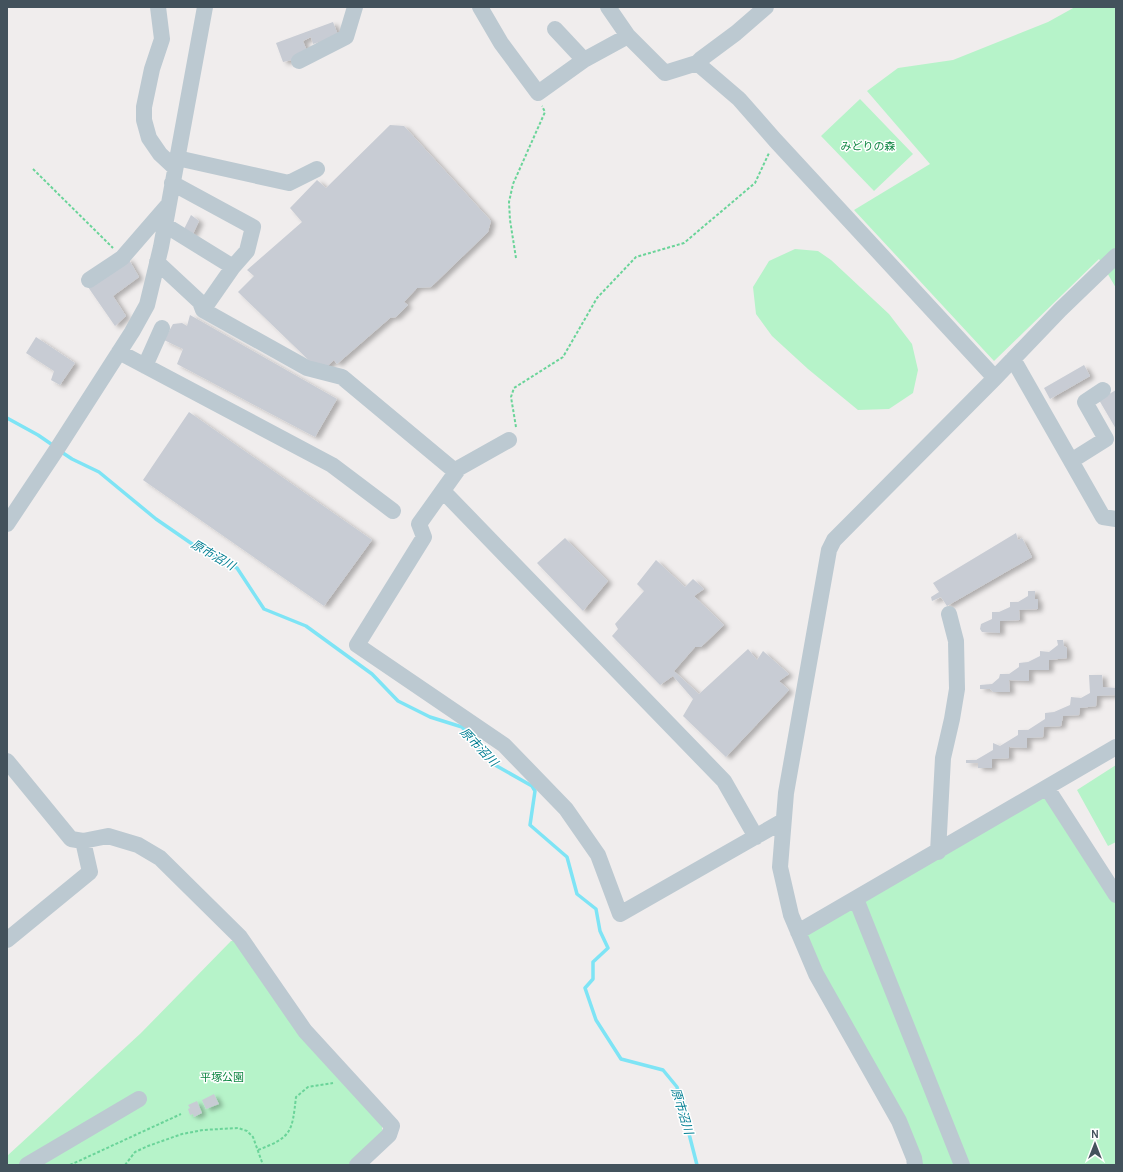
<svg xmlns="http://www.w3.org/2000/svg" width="1123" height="1172" font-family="Karla,'Noto Sans JP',sans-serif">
<defs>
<filter id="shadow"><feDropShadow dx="4.5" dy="2.5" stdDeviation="2" flood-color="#0004"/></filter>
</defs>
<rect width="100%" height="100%" fill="#f0eded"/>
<path fill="#b6f3c9" d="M1075,7H1116V288L1099,259L994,361L854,210L930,164L867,91L898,68L953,60L1048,22Z
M860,99L913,154L874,191L821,136Z
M795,249L818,251L831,260L889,314L912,344L918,370L913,393L889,409L858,410L808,369L772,336L756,314L753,287L769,261Z
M1116,765V842L1108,846L1077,790Z
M1047,788L1116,903V1165H917L798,932Z
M231,941H238L382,1125V1134L348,1165H7V1156L141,1033Z"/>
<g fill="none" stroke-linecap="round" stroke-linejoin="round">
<path stroke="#7ee4f5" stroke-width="3.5" d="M7,418L38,435L54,446
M60,451L72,459L99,472L156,519L198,548L237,568L264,609L306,626L372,674L398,701L430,717L462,727L495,765L532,786L535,791L530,825L567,857L577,894L596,909L600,931L608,948L593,962V979L585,988L596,1020L621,1059L663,1070L677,1087L697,1165"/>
</g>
<path fill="#c8ccd4" filter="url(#shadow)" d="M333,22L338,35L313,44L311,37L303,41L309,56L283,62L276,43Z
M390,125L404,126L491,221L488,232L431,287L417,288L404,302L408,305L396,317L390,318L337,364L334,360L321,372L238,292L254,276L247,270L302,222L290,208L317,180L326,188Z
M191,215L199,221L192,236L184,229Z
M128,258L139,277L113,296L126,316L115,326L88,287Z
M190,315L337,399L315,437L177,364L183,349L164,340L173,324L182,323L187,326Z
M36,337L75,363L60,385L51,380L54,371L26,353Z
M1084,365L1090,376L1050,399L1044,388Z
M1116,390V429L1099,400Z
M189,412L372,540L324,606L143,480Z
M1016,533L1018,540L1022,538L1032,557L947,606L941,597L932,601L931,597L939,592L933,583Z
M565,538L608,581L583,611L537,563Z
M656,560L685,587L693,579L704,589L694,596L724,625L701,647H695L674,671L699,694L748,649L757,660L763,651L789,674L779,681L789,690L726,757L683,716L693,699L673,676L660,685L612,636L618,629L615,624L644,591L637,584Z
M1028,591H1035V599H1038V609L1019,610L1020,620L1000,621V633L982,632L980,629L981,624L992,619V612H999L1010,607V602H1018L1028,596Z
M1057,640H1063L1064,646L1067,648V658L1049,660V670H1029V681L1009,680L1010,692H993L990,689H980V685L992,684L999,678L1000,674H1009L1019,667V663L1028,662L1040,656V651L1049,652L1058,645Z
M1089,675H1102L1103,687L1116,688V695L1097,696L1096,706L1080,708L1079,715L1063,716L1061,726L1044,727L1043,737L1027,738V748L1009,747V758L992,759V768H978V763H966V760H976L993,750V743L1000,746L1018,735V730H1028L1045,719V713L1054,712L1070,705L1071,697L1081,698L1090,693Z
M214,1094L219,1104L206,1109L202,1100Z
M197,1101L202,1113L194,1117L193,1114L190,1115L188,1109L190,1108L188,1105Z"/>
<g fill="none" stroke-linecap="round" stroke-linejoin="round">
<path stroke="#6ad499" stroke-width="2" stroke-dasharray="3 2" stroke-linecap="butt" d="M33,169L113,248
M516,258L510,220L509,202L513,184L545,112L542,106
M516,427L511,397L514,388L563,357L597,298L636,257L684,243L755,183L769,153
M258,1150C292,1137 292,1132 296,1097L308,1087L333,1083
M70,1165L181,1114
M125,1165L135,1152L148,1146L182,1134L203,1130L238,1128L247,1131L253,1137L263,1165"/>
<path stroke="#bcc9d1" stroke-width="16" d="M158,7L162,39L152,69L144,107V120L149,138L160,154L175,168
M480,7L501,43L538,93L584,60L628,36
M608,7L628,36L665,73L697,63L701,59L736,33L766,7
M555,29L584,60
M299,61L346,37L355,7
M697,63L739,99L775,140L995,378
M177,158L289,183L317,169
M172,183L253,227L247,251L233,267L203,310
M165,225L233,267
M157,262L200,302L203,310L307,368L342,377L456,472
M89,280L122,258L168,205
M119,352L332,465L393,511
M1013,359L1103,517L1116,519
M145,366L162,328
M509,440L459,468L419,524L424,537L357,645L504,745L566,809L598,855L620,914L783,821
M1071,461L1106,439L1085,402L1103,390
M443,491L724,781L756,837
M7,524L57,449L132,332L147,305L161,247L205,7
M7,761L71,839L83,841L108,836L138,845L160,858L240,937L305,1031L392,1126L389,1135L357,1165
M1047,788L1116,895
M938,852L943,758L952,719L957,689L956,641L949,614
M856,899L962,1165
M798,932L1116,747
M7,940L90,872L83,841
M27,1165L139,1099
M915,1165L914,1158L899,1121L816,974L791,915L780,867L786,793L829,550L834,540L995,378L1060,310L1116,256"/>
</g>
<g text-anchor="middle" stroke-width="3" stroke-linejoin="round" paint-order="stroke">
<g font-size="11" fill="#0d8541" stroke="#fff">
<text x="868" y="150">みどりの森</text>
<text x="222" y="1081">平塚公園</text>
</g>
<g font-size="12" font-style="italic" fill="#037f93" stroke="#fff">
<text transform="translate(213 555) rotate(30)" y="4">原市沼川</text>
<text transform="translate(479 747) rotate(46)" y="4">原市沼川</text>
<text transform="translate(682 1111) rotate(73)" y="4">原市沼川</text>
</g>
</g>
<rect width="1123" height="1172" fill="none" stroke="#43525c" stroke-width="16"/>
<g transform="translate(1095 1144)" stroke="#ffffff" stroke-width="3" paint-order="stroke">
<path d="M0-3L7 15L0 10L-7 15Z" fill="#43525c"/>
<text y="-6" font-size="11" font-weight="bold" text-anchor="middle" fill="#43525c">N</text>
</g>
</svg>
